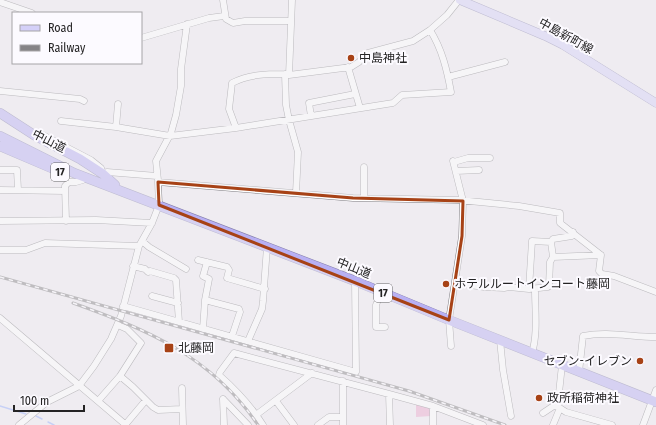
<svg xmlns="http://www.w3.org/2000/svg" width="656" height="425" font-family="'Fira Sans Condensed','Noto Sans JP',sans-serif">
<rect width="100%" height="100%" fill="#efecf1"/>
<path fill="#eaa8cc" d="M416,403C425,406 431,405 431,416L416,417Z"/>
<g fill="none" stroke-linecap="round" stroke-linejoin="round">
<path stroke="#98aefc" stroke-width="1.5" d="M0,406L26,414
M36,416L42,419
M48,422L54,425"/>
<g stroke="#7e7c81" stroke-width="7">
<path id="minor" d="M223,0L226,19L233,23L245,21H291
M292,0L289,75L285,74L286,105L289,120L298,152L296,193
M0,2L32,13
M141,38L209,18L224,16
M348,67L360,108
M289,75L351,67L359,62L368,53L413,41L430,30L447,15L459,0
M448,77L505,62
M0,91L80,99L84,101
M311,116L309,103L355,94
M61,121L116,127L170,136L236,128L393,103L402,95L451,92C447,70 442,49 430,30
M116,127L118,104
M236,128L229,109L232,83C249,74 267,74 285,74
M41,134L91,160L101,168L103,174L107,172L157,176
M454,162L468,158H490
M364,167V197
M0,170H17L18,190
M456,171L479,170
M158,180L156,161L171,133L176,115L181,86V69L187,24
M0,190L65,191
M0,221L96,220L152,223
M66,221L65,186L69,182H76L83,180
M142,241L149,247L186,269
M551,242L553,239L572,236L573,232
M0,250H26L45,243L139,246
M553,257L601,255
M198,260L227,267L229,270L227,278L265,289
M207,262L203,276L209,279L205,300L239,309L240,312L232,336
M133,266L145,269L148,272L150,271L174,278L176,280L179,322
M456,283L484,287L504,288L509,287L529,289L548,287L549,286L550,262L553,257L551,242L532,241L529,289
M381,292L376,305V327H385
M152,296L178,303
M123,306L356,372L355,281
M0,318L126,425
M203,329L205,300
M500,340L503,370L511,416
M248,341L262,309L263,301L267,247
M451,346L449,320L462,236L463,201L453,161
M532,353C538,333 535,310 535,289
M579,372L583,336C607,331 632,337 656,337
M120,376L133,387L153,407L158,410L182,409
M343,381V425
M182,388L183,425
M389,394L390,425
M223,399L248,425
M223,399L224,425
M98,401L120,376L141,343L127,329L118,325
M276,401L294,425
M555,405L566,412L612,425
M433,406V425
M543,413L555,405L559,393L562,365
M256,415L312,373
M19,425L47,402L79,386L94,366L111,339L121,316L139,246L152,223L159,205L158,182L353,198L459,200L519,206L560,213V223L601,255L599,271L602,274L614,276L656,292
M125,425L146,400
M263,425C251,406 236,390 219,375L220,372L234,353L389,394L433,406L483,425
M318,425L329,417H343
M553,425L560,408
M643,425L656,390"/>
</g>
<g stroke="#847fab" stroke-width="9">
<path id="major" d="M460,0L545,36L563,45L656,103"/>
</g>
<g stroke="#847fab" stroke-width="10">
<path id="highway" d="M0,113L34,135L80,159L103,174L115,185
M0,136L74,173L355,281L449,320L656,402
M0,146L56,170"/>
</g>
<use href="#minor" stroke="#fff" stroke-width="6"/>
<use href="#major" stroke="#d4d0f8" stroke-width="8"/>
<use href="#highway" stroke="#b8b0f3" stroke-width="9"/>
<g stroke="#858386" stroke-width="3">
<path id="rail" d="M0,277L409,391L505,425
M73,303C148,330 211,356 258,425"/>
</g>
<use href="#rail" stroke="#fcfaff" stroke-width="1.5" stroke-dasharray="4.5" stroke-linecap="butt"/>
</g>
<path d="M0 0H656V425H0ZM158,182L353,198L463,201L462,236L449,320L159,205Z" fill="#efecf1" fill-opacity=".55" fill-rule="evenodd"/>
<path fill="none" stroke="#a74216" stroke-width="3" stroke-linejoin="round" d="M158,182L353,198L463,201L462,236L449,320L159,205Z"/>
<g fill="#a74216" stroke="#fcfaff" stroke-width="1.5">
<circle cx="351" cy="58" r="4"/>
<circle cx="446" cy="284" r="4"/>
<rect x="164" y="343" width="10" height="10" rx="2"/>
<circle cx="640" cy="361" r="4"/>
<circle cx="539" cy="398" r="4"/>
</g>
<g text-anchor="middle" stroke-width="4" stroke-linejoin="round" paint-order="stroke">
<g fill="#fcfaff" stroke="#656466" stroke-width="1">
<rect x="51" y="163" width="18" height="18" rx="3"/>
<rect x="374" y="284" width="18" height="18" rx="3"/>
</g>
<g font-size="11" font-weight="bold" fill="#242324">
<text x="60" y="176">17</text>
<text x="383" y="297">17</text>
</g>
<g font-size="12" fill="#242324" stroke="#fcfaff">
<text transform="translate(566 36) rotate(29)" y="4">中島新町線</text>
<text transform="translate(49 141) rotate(27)" y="4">中山道</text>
<text transform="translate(354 268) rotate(22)" y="4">中山道</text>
</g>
<g font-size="12" fill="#242324" stroke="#fcfaff" text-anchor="start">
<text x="359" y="62">中島神社</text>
<text x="454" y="288">ホテルルートインコート藤岡</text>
<text x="178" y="352">北藤岡</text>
<text x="632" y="365" text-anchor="end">セブン-イレブン</text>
<text x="547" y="402">政所稲荷神社</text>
</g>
</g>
<rect x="12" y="12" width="130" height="52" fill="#fcfaff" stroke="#a6a4a7"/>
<rect x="20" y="25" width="20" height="6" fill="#d4d0f8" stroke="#a6a4a7"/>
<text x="48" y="32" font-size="12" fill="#242324">Road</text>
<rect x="20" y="45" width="20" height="6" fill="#858386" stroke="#a6a4a7"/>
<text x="48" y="52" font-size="12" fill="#242324">Railway</text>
<path d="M14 405v6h70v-6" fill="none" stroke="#242324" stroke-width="2"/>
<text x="20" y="405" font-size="12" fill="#242324" stroke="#fcfaff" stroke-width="3" paint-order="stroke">100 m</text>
</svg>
